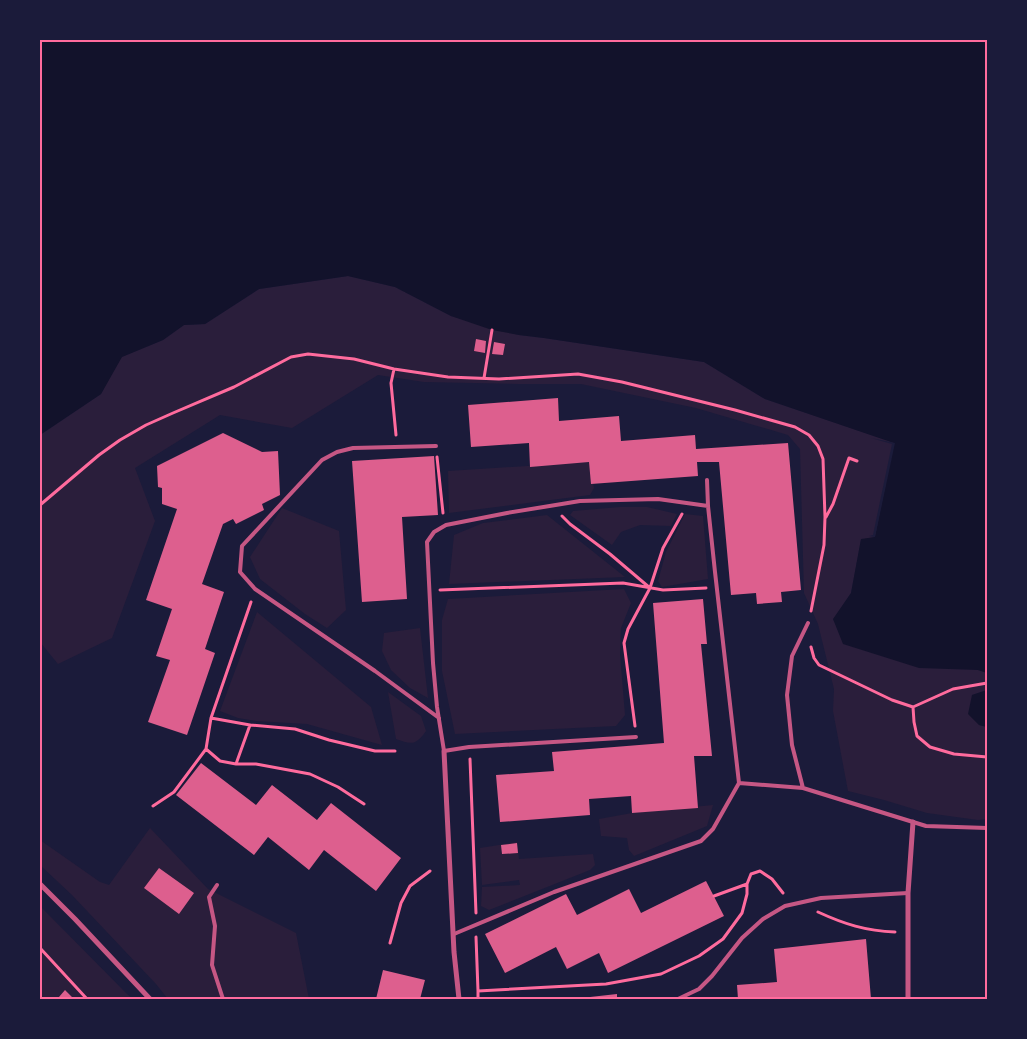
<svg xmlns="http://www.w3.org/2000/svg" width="1027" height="1039" font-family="'Libre Baskerville',serif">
<rect width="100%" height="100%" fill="#1b1b3a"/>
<path fill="#2a1e3b" d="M348,276L395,287L451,316L519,335L544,338L704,362L765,399L895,443L875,537L861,540L851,593L833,620L987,673V690L972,695L979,725L987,727V819L978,820L927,813L884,800L848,791L833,711L834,689L818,624L804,593L800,449L788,435L696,408L581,384H520L424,382L378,375L292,428L220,415L135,468L155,521L112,638L58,664L40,642V435L101,394L121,357L163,340L184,325L205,324L259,289Z
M589,462L594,488L590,495L449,513L448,471Z
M620,507H647L677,514L671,526L640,525L621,532L612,545L570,515L573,511Z
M282,508L339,531L346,610L327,628L305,614L260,579L250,557Z
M685,514L703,516L708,579L662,587L658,581L666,552Z
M547,515L625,577L449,584L454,535L483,523Z
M624,589L631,603L621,628L620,654L625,715L616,726L455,734L442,671V620L448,599Z
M257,612L371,707L382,745L307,724L256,721L238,718L220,711Z
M420,628L428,698L410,688L391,670L382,651L384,633Z
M388,692L421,716L426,731C416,745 412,745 396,739Z
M713,805L707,826L634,856L629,850L627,838L601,836L599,819L632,813Z
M150,828L208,889L296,933L309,999H168L156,984L72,895L40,865V840L100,882L109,885Z
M517,842L519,859L593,854L595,865L590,870L489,910L481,906L482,887L520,885L519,880L482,885L480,848Z
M40,906L127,994L133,999H40Z"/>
<path fill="#12122b" d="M40,40H987V673L978,670L919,668L843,644L833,619L851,593L861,539L875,537L894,443L765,399L704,362L544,338L519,335L492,330L451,316L395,287L348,276L259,289L205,324L184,325L163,340L122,357L101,394L40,435Z
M987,690V727L979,725L968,714L972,695Z"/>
<path fill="#1b1b3a" d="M871,438L895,443L875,537L869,536L873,535L892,444Z"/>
<path fill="#dd5f8e" d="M476,339L486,341L485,353L474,351Z
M494,342L505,344L503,355L492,354Z
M558,398L559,421L619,416L621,441L695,435L696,449L788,443L801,590L781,592L782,602L757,604L756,593L731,595L719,462H697L698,476L591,484L589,462L530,467L529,443L471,447L468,405Z
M223,433L262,452L278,451L280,495L262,504L264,510L236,524L233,519L223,524L202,584L224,592L205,649L215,653L187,735L148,722L170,660L156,656L172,609L146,600L177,509L162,504V488L158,487L157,466Z
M434,456L438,515L402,517L407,599L362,602L352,461Z
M703,599L707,644H701L712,756H694L698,808L632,813L631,796L589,799L590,815L500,822L496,775L554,771L552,752L664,743L653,603Z
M201,763L256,805L272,785L317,820L331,803L401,858L376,891L324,850L309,870L268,837L254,855L176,795Z
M517,843L518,853L502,854L501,845Z
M159,868L194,893L179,914L144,888Z
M706,881L724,916L608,973L599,953L567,969L556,947L505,973L485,934L566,894L577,915L629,889L641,913Z
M866,939L871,999H738L737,985L777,982L774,949Z
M383,970L425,980L420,999H376Z
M65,990L74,999H61L59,997Z
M617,994V999H581V998Z"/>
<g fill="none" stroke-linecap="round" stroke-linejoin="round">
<path stroke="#ff6b9d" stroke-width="3" d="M394,369L391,383L396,435
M484,378L492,330
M437,457L443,513
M40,505L99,455L120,440L146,425L173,413L234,387L291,357L308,354L354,359L394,369L448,377L499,379L578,374L622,382L735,410L795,427L809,435L818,446L823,459L825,517L824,545L811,611
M562,516L570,524L610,554L650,588
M826,517L833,504L849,458L857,461
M440,590L623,583L663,590L706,588
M811,647L814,658L819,665L892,700L913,707L953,689L987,683
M913,707L914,722L917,736L930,747L954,754L987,757
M211,718L250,725L295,729L329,740L375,751H395
M635,726L624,643L628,629L650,588L663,548L682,514
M206,749L220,761L236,764H256L310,774L338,787L364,804
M470,759L476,913
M236,764L250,725
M153,806L174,792L206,749L211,718L251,602
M714,896L747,884
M818,912C844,924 866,931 895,932
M476,937L478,991
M390,943L401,903L410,886L430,871
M40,948L87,999
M478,999V991L606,984L661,974L699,956L723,939L742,913L747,894V884L751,874L760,871L772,879L783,893"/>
<path stroke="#c65784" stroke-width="4" d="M436,446L353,448L337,452L322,460L242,546L240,572L255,589L375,671L439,718
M636,737L469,747L444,751L437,707L433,663L427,542L434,532L446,525L507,513L580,501L658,499L708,506
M739,783L803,788L926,826L987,828
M803,788L792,745L787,695L792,656L808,623
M217,885L209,897L215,926L212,965L223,999
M454,934L554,892L701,841L713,829L739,783L715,572L708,506L707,480
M678,999L699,989L712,976L742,938L763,919L785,906L821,898L908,893"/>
<path stroke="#c65784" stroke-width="5" d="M444,751L454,952L459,999
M40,884L75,919L150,999
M908,999V893L913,822"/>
</g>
<rect width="1027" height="1039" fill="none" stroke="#1b1b3a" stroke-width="82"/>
<rect x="41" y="41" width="945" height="957" fill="none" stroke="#ff6b9d" stroke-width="2"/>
</svg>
